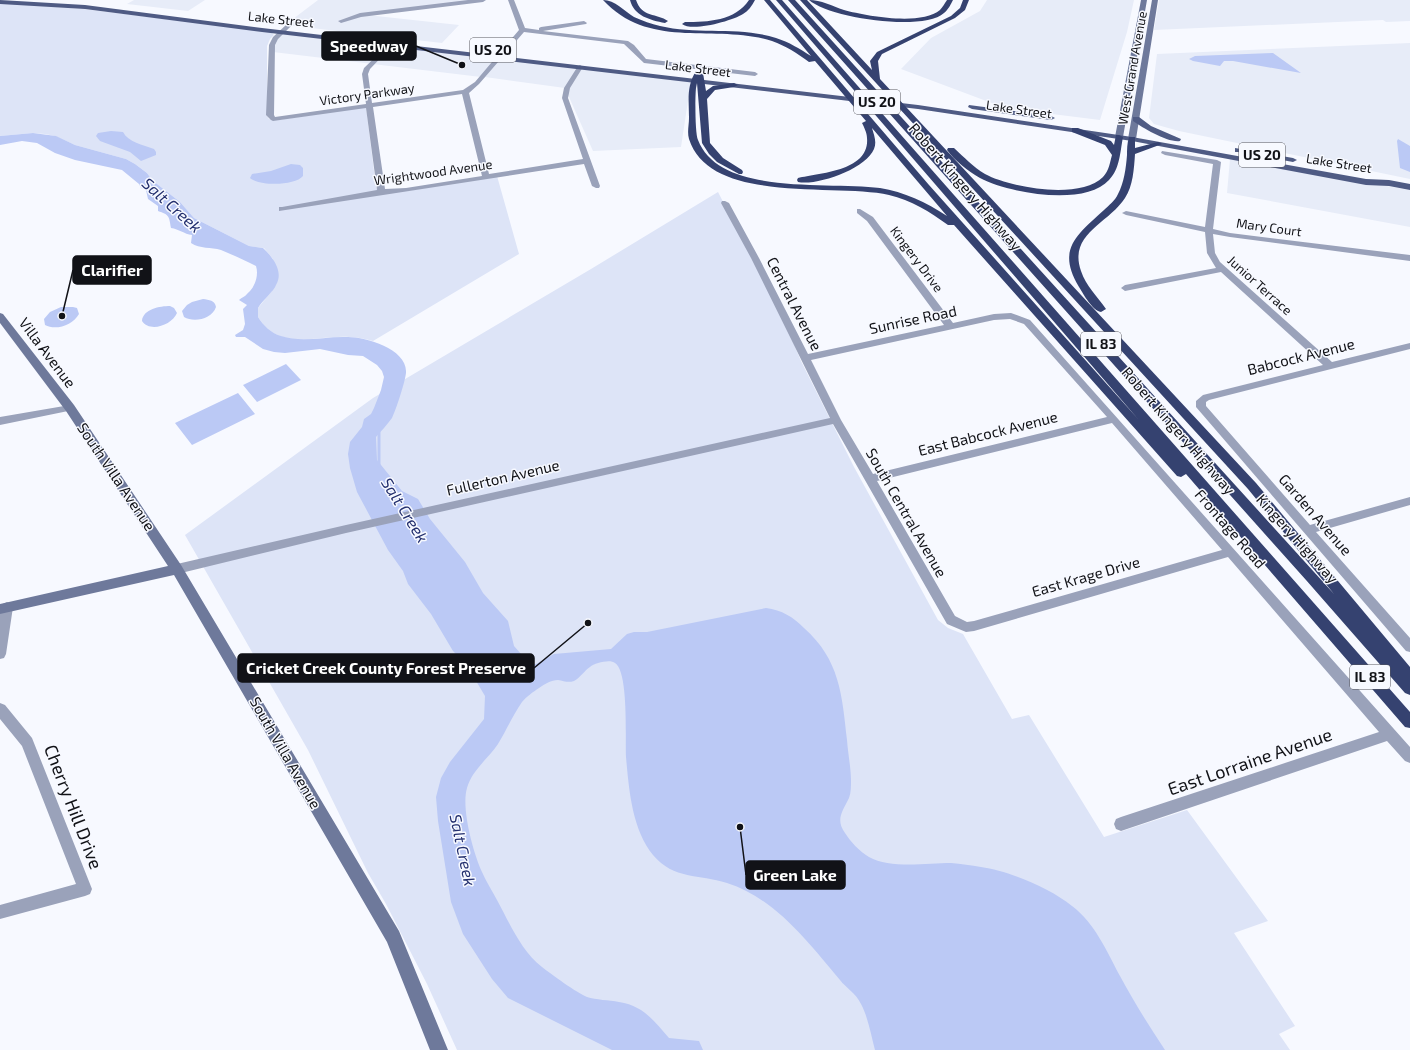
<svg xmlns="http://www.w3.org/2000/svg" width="1410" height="1050" font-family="'Exo 2',sans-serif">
<rect width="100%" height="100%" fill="#f7f9ff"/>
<path fill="#e7ecf8" d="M134,0H205L188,11L127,4Z
M318,0H487L367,15L459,25L442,43L285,25Z
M987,0H1134L1127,32L1100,120L1005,108L901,69L931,38L980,11Z
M1159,0H1410V21L1386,22L1383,20L1154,30Z
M282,33L496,58L481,77L273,52V46Z
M1410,43V179L1179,131L1154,124L1149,118L1157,54Z
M499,59L691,81L681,147L593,151L565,88L485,77Z
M1230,159L1410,190V227L1227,193Z"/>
<path fill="#dde4f7" d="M0,3L84,9L271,32L274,35L270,39L267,46V116L269,119L278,120L366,107L376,187L378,191H407L497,176L519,254L373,341C365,339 357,337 349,337C316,335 280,352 258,317V308L272,291L273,259L264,248L249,246L194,218L180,202L152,180L147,173L135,164L126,159L75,145L55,136L45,134L33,133L0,136Z
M718,192L783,318L801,361L854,467L938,620L948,628L963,634L1012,719L1029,715L1104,837L1187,810L1268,921L1234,933L1295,1026L1279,1034L1290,1050H457L427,984L386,904L368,873L308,750L185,535L373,398L591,269Z"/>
<path fill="#bbc9f5" d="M1273,53L1301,73L1233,61H1224L1220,66L1193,61L1189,59L1195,56Z
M111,131L123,132C128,142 143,145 154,149L156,152V155L141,161L130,152L100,141L96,136L98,133Z
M33,133L56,136L75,145L126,159L135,164L147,173L152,180L180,202L194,218L249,246L263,248C273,257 284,272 276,285C274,291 262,301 258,308V317C263,325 271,333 281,336C303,343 325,336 348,337C366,337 406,349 406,371C407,377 395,413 392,418C387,425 381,431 376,437L377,460L402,491L418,499L430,519L465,562L483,593L508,621L514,646L522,655L520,659L523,663L536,664L554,654L611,649L627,634L634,632H647L766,608C782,610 793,617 804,628C840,660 842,695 847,740C848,754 851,768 851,781C851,786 851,793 849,798C843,811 835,819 845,833C850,841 860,852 869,857C890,869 927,863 951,863C961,864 971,865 981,867C1009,871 1050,888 1072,906C1095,923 1107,952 1120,976C1134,1002 1149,1026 1165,1050H875C871,1035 868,1017 861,1004C856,993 846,988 840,980C809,943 775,898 727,883C699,874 674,880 653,855C632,829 629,790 626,757C625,740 629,672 615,663C610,659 595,663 590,667C584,671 581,677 574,681C568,683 564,681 558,680C551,680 545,684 539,688C533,692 526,697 522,702C513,715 506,731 498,744C488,759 472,770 467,788C461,808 473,852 482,872C486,881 492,891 497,900C509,922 521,951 542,967C551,974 577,993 587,997C596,1000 609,1000 619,1002C644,1006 654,1021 669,1038L699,1041L703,1050H612L508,998L492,979L463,934L451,902L438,821L436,797L441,778L450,762L484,719L485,696L466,664L453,651L431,614L408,584L403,571L388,550L357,492L350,468L348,454L350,442L362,427L364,419L371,414L374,408L381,390L384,377L382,371L377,365L363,356L348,355L320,349L285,353L274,352L263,349L245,337H236L235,335L243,330L245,324L243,309L247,305L239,300C242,297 245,297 247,294C255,288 259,275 256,266C244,260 233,255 221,250C211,247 200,249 191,243L192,235C184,234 179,229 171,228C169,215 169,215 158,211V206L148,199L146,190L141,188L139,184L122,170L75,160L55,153L37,143L22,141L0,145V136Z
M1398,139L1410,146V172L1400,168L1397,141Z
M291,164L300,165L303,168V176C295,186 259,186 250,178L252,174L271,171Z
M203,299C209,300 215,300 216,307C212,319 194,323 184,317L182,311L187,305L192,302Z
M170,306L174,308L177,313C172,325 150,333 142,321C143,309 160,306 170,306Z
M61,307H73L77,308L79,314C73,325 56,331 45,325L44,319L50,312Z
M286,364L301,380L257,402L243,385Z
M238,393L255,414L192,445L175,423Z"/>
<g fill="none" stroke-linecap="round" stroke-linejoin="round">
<path stroke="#bbc9f5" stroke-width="3" d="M379,431V466"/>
<path fill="#9aa2ba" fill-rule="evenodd" d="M468,0H486L483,2L361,17L341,23L338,21L360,13Z
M508,0H514L525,28L539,30V28L541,27L584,21L587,23L586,24L543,31L628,41L634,45L646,59L755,72L758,74L755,76L644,63L624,44L524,32L479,84L469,93L489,174L583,159L562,98L564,88L578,66L580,65L583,67L570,88L568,98L600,186L599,188H596L592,186L584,164L279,211V207H282L377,190L366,108L273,121L271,120L266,115L269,45L273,37L286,25L291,26L278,39L275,45L274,115L275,117L366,104L362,74L364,68L390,43L392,44V46L370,69L368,74L372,103L463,90L475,82L519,30ZM462,94L482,176L406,188L385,189L373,107Z
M1162,151L1217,160L1221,162L1213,229L1230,233L1410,255V261L1230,237L1213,234L1215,253L1220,262L1332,362L1410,343V349L1209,400L1206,402V406L1310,525L1410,497V505L1316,532L1410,638V652L1406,651L1196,407V401L1203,395L1323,365L1221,272L1125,291L1121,288L1125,285L1216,268L1207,253L1205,232L1126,215L1122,213L1126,211L1205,227L1213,164L1165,155L1161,153Z
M722,201H725L729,203L759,258L808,354L944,325L867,221L857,213V209H860L873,217L953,323L994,314L1011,313L1030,320L1410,747V763L1405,761L1387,741L1121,831L1116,829L1114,824L1116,819L1121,817L1379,732L1228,557L974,631L966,632L947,624L833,424L346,533L177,574L173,572L171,569L173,566L177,564L346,525L830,418L751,258L721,203ZM1010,319L1024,324L1107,417L873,474L841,420L811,360L994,320ZM1112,423L1222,550L974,621L967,622L955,616L877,481Z
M70,405L75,408L73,410L0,425V417Z
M7,602L11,604L13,607L6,654L4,658L0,659V614L3,604Z
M0,703L5,705L32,738L92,889L90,894L85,896L0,919V905L76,884L22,746L0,719Z"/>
<path fill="#6e799b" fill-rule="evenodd" d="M1141,0H1147L1123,137L1119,139L1115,137Z
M1152,0H1158L1136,139L1132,141L1128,139Z
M0,313L3,314L74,405L181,565L399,931L448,1050H430L387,942L174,575L0,614V604L168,566L66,411L0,323Z"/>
<path fill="#4f5b84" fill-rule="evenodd" d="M0,0L85,5L262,28L918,105L1132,137L1366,179L1389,180L1410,184V190L1389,186L1366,185L1132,141L918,109L262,32L85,9L0,4Z
M969,105L1051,116L1055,118L1051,120L972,109L968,107Z
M1133,117H1139L1151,126L1181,139L1180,141C1168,143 1143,128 1133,121Z
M1235,148L1293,158L1297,160L1293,162L1238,152H1235Z"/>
<path fill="#354270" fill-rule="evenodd" d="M603,0C615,0 624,11 634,17C643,21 651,24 660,26C698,35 739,26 776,38C789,42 800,49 811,56L764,0H770L929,185L1138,419L776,0H782L1410,712V728L1405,727L1186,474L1181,477L1177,476L954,225H948C930,212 911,200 889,195C836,183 710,205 689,139C687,132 689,125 689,118C689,101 686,87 696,71H699L703,73L706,91L713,86L734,83L738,85L734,87L715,90L707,99L710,143L723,158L742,170L743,172L742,174H739L717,162L709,154L702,143L697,83L696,88C695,97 695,134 698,140C720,197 830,181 880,188C904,192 926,202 947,216L872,128C874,135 877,142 874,149C866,169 817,186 798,182L797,180L798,178C820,173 870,171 867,138C867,133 864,127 862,123L866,121L815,61L809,62C797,53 786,46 772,41C716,23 650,51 603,0Z
M630,0H636C642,18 657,13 668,21L665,23C650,20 634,16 630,0Z
M749,0H755C752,6 748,11 743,14C732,21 692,32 682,24L685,22C708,22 735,21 749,0Z
M788,0H795L1334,594L1248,489L800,0H807L872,70L870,61L877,52L951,16L960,8L963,0H969L965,10L955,18L882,54L878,61L880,79L1256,483L1410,667V695L1405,693L1306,580Z
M809,0C821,0 832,6 844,10C866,16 921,26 940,10C942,8 945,3 947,0H953C951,4 948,10 944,13C923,32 829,18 809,0Z
M1072,128H1078L1111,141L1114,145L1116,135H1119L1123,137C1120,152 1120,169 1109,180C1085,207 1008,193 980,178C968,171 955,161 947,150L948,148H954C964,157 973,167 985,174C1011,188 1080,200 1103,177C1109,171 1110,162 1112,155L1105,145L1072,132Z
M1129,137H1135V148L1158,142L1162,144L1135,154C1134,169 1133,186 1125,198C1108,224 1068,234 1081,271C1086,286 1097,296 1106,309L1101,312C1092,310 1084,295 1079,287C1056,249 1077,235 1104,210C1109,205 1115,201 1118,194C1124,183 1126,168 1127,155C1127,150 1127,143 1129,137Z"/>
</g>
<g text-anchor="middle" stroke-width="3" stroke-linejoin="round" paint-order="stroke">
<g font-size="13" fill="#111217" stroke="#f7f9ff">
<text transform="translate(281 19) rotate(6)" y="5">Lake Street</text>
<text transform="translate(698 68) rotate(7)" y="5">Lake Street</text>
<text transform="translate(1132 68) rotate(-80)" y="5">West Grand Avenue</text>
<text transform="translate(367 94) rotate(-8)" y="5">Victory Parkway</text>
<text transform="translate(1019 109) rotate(8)" y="5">Lake Street</text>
<text transform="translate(1339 163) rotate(9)" y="5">Lake Street</text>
<text transform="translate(433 172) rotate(-8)" y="5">Wrightwood Avenue</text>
<text transform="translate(1269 227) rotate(8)" y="5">Mary Court</text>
<text transform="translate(917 259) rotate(53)" y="5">Kingery Drive</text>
<text transform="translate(1260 285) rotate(42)" y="5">Junior Terrace</text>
</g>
<g fill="#f7f9ff" stroke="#56575d" stroke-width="1">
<rect x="470" y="38" width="46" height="24" rx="3"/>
<rect x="854" y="90" width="46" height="24" rx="3"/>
<rect x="1239" y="143" width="46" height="24" rx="3"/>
<rect x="1081" y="332" width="40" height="24" rx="3"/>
<rect x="1350" y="665" width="40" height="24" rx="3"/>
</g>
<g font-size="14" font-weight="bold" fill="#111217">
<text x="493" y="55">US 20</text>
<text x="877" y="107">US 20</text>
<text x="1262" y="160">US 20</text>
<text x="1101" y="349">IL 83</text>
<text x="1370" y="682">IL 83</text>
</g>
<g font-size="15" fill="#111217" stroke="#f7f9ff">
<text transform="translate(965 187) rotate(49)" y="5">Robert Kingery Highway</text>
<text transform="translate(794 304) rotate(63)" y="5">Central Avenue</text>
<text transform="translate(913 320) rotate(-12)" y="5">Sunrise Road</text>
<text transform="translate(47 353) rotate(53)" y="5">Villa Avenue</text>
<text transform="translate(1301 357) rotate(-14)" y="5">Babcock Avenue</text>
<text transform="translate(1178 431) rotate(49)" y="5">Robert Kingery Highway</text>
<text transform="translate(988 434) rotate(-14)" y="5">East Babcock Avenue</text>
<text transform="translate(116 477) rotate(56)" y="5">South Villa Avenue</text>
<text transform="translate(503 478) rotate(-13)" y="5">Fullerton Avenue</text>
<text transform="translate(906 513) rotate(60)" y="5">South Central Avenue</text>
<text transform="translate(1315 515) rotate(49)" y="5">Garden Avenue</text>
<text transform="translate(1230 529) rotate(49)" y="5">Frontage Road</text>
<text transform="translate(1297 539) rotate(48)" y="5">Kingery Highway</text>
<text transform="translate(1086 577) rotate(-16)" y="5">East Krage Drive</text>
<text transform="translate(285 753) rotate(60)" y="5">South Villa Avenue</text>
</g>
<g font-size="16" font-style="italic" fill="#232f6e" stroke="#f7f9ff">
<text transform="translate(172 205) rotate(42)" y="6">Salt Creek</text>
<text transform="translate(405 510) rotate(58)" y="6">Salt Creek</text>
<text transform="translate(463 850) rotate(78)" y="6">Salt Creek</text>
</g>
<g font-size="18" fill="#111217" stroke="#f7f9ff">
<text transform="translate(1250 762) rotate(-19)" y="6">East Lorraine Avenue</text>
<text transform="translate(73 807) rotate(69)" y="6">Cherry Hill Drive</text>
</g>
</g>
<path fill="none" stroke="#111217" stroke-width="1.5" d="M462 65L416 46M62 316L73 270M588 623L534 668M740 827L746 875"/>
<g fill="#111217" stroke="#f7f9ff" stroke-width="1.5">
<circle cx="462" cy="65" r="4"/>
<circle cx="62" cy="316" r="4"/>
<circle cx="588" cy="623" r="4"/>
<circle cx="740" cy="827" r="4"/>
</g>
<g fill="#111217" stroke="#111217" stroke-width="1.5">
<rect x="322" y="32" width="94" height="28" rx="4"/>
<rect x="73" y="256" width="78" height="28" rx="4"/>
<rect x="238" y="654" width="296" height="28" rx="4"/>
<rect x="746" y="861" width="99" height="28" rx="4"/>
</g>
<g font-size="16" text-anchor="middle" font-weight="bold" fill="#fff">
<text x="369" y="52">Speedway</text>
<text x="112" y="276">Clarifier</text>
<text x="386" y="674">Cricket Creek County Forest Preserve</text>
<text x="795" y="881">Green Lake</text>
</g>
</svg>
